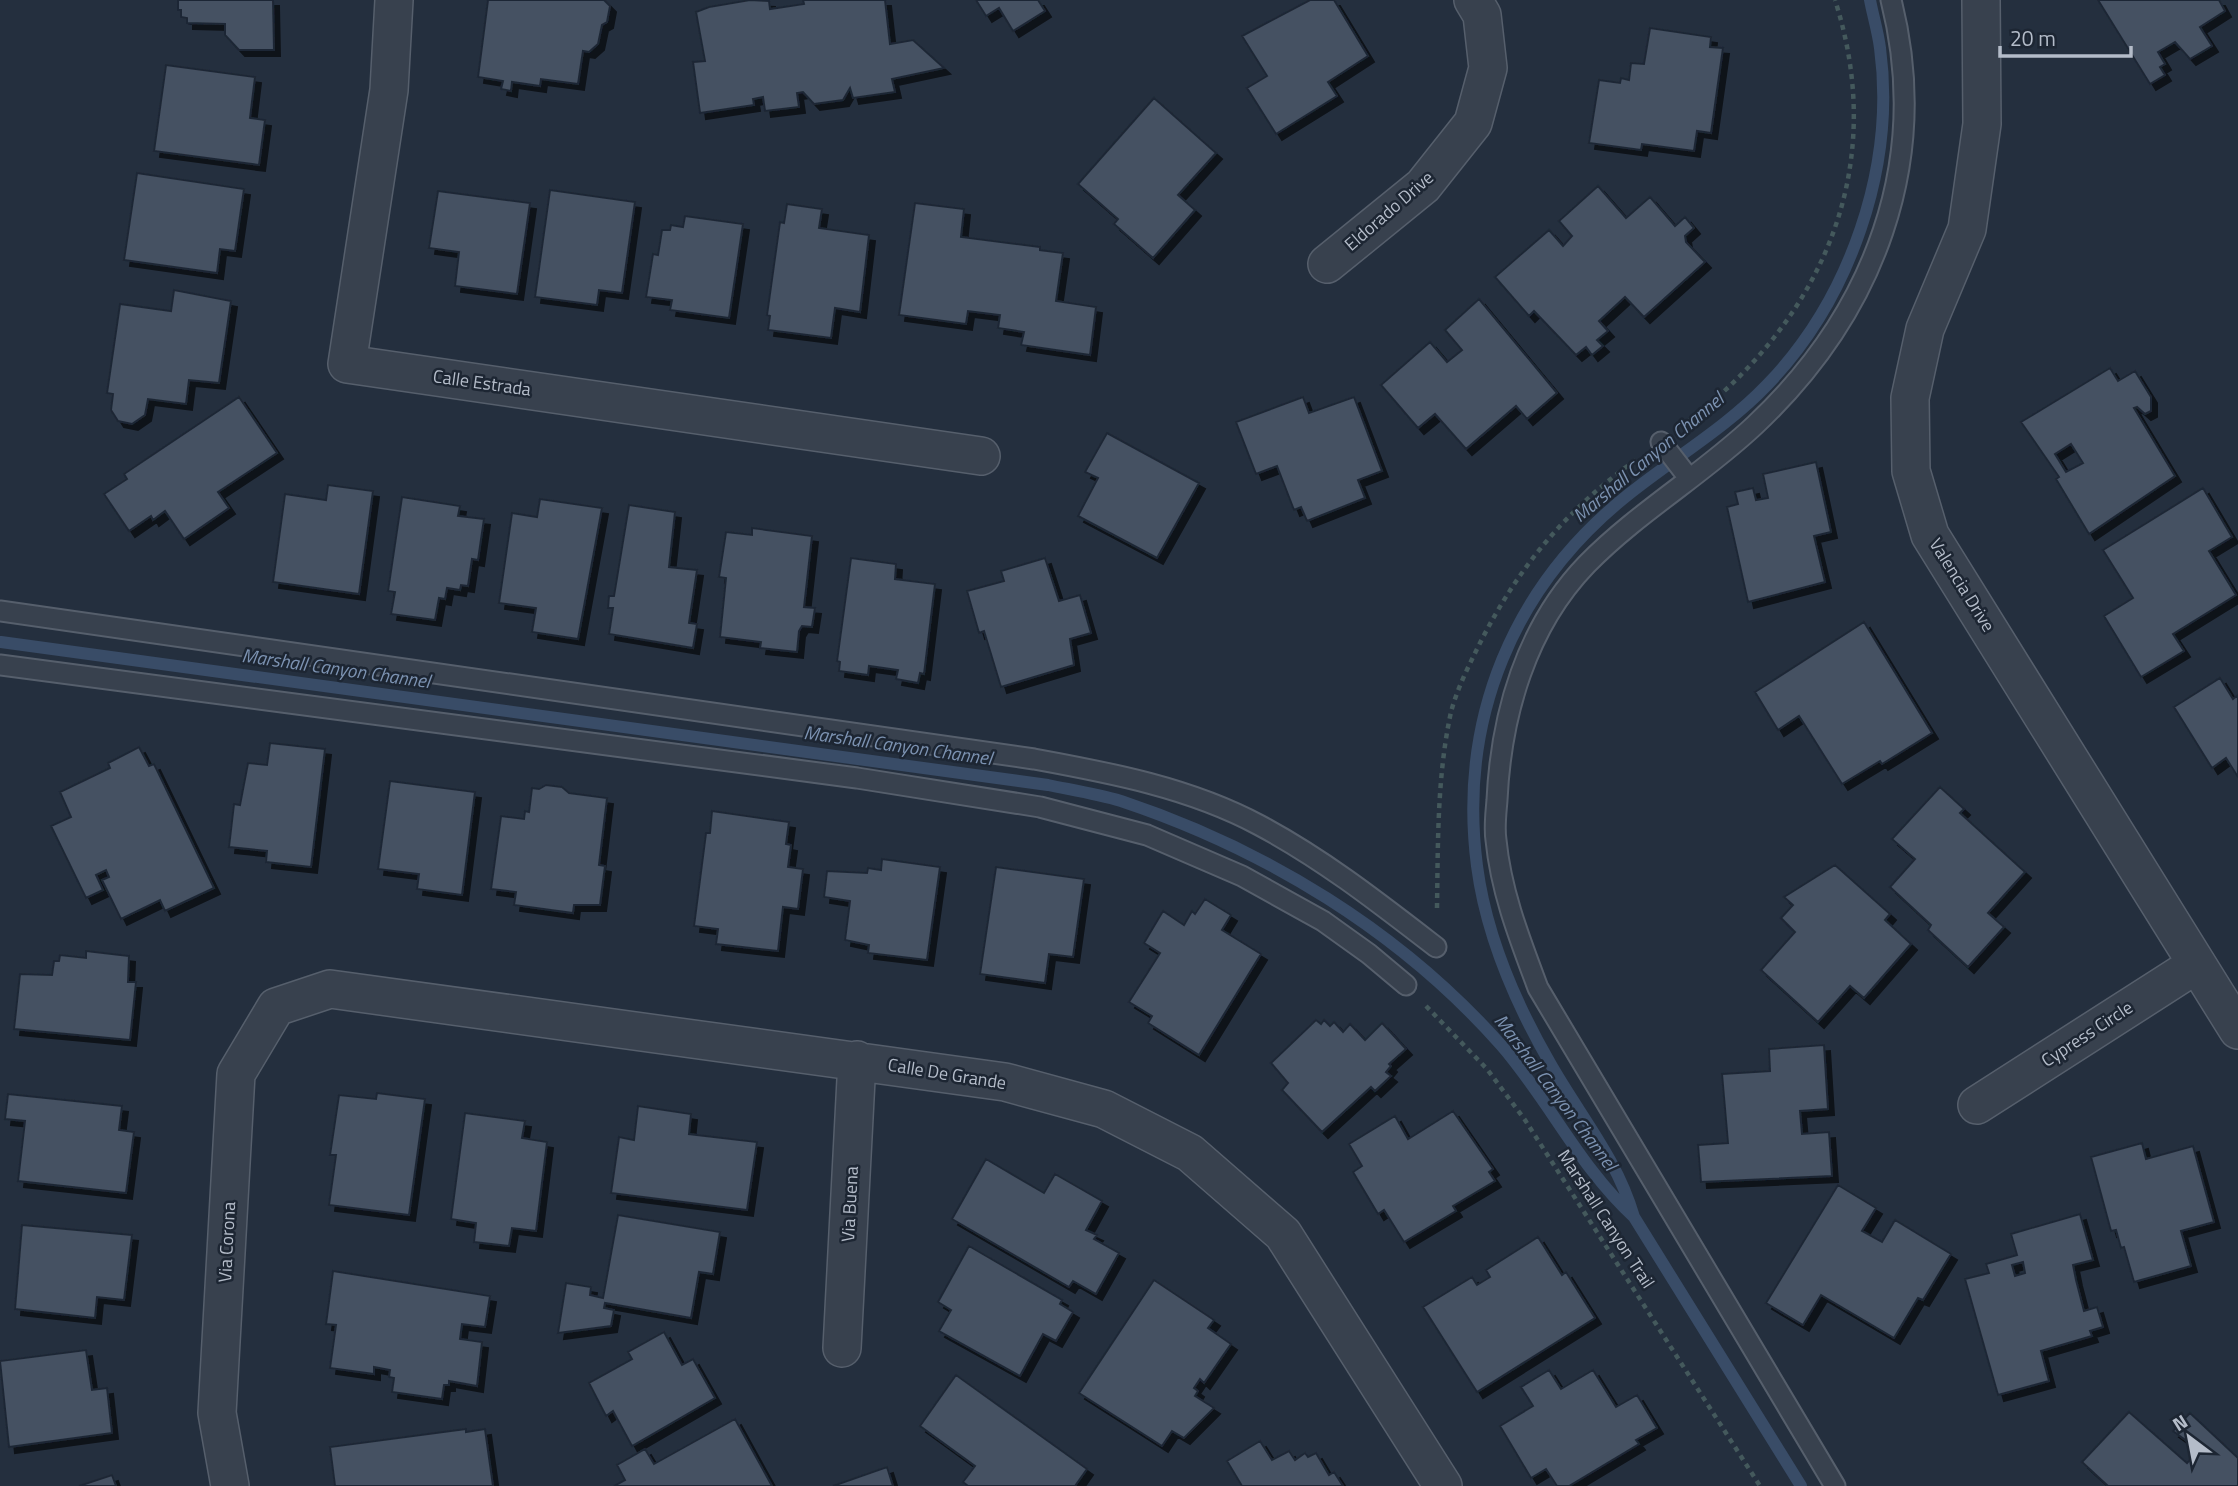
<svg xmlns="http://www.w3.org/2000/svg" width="2238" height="1486" font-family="'Titillium Web',sans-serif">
<defs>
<filter id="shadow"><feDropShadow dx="6" dy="6" stdDeviation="0" flood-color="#0009"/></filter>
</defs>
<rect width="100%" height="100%" fill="#242f3e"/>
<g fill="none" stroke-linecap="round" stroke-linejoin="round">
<path stroke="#394c67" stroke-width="12" d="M1,642L1048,785C1072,790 1097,794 1121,801C1265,849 1400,931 1501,1045C1549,1100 1580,1168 1634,1217
M1801,1486L1634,1217C1617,1158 1580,1116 1550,1063C1516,1004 1486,935 1477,866C1458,719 1513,586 1629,494C1674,458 1727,427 1767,385C1850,299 1896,167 1880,48C1878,32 1873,16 1870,0"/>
</g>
<path fill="#455162" stroke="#1f2835" stroke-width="2" fill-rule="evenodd" filter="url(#shadow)" d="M178,0H273L274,50H239L225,35V24L187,23V18L181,17V10H178Z
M488,0H604L610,6L607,22L602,25L598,44L589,52L583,51L578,84L541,79L540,86L512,82L511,91L501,89L503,81L478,77Z
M750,0L769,1L770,9L804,4L803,0H885L890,44L913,40L944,68L892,79L895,92L853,98L850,88L843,100L814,104L803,92L797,93L799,107L765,111L763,97L753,99L754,105L700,113L693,62L705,61L696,12L709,7Z
M976,0H1038L1045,11L1013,31L999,8L986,16Z
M1310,0H1334L1368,56L1328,82L1337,96L1276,134L1247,88L1267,76L1242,36Z
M2098,0H2219L2225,11L2200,27L2212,46L2190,59L2175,42L2158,52L2165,64L2160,67L2165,75L2150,84Z
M1650,28L1711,37L1710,47L1723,48L1711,133L1697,131L1694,151L1642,144L1641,150L1589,143L1599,80L1620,83L1621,78L1629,80L1631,63L1644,64Z
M166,65L255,77L250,118L265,120L259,165L154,151Z
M1154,98L1216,153L1178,195L1195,210L1153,258L1114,224L1118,219L1078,184Z
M137,173L244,189L235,251L220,249L217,273L124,260Z
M1598,186L1626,218L1650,197L1675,226L1685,217L1694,228L1685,236L1686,242L1705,262L1644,317L1625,297L1599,321L1608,331L1597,340L1603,346L1592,355L1586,347L1576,355L1534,311L1529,316L1495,277L1549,230L1563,246L1572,236L1559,221Z
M550,190L635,202L622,293L599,290L597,305L535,297Z
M438,191L530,203L517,294L455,286L459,252L429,248Z
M915,203L964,209L961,237L1040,247V250L1063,253L1056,301L1096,307L1090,355L1021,345L1024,332L998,328L1000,315L968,311L966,324L899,315Z
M787,204L822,209L819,228L869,235L860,312L835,308L831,338L768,330L770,316L767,315L780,222L784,223Z
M685,216L743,224L729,318L670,310L672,300L646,297L653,254L658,255L662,230H670L671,225L683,227Z
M174,290L231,301L219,383L189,380L186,404L148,399L145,415L132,424L118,421L111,410L113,394L107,393L120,304L171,311Z
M1479,299L1557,393L1527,419L1516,406L1466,449L1435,414L1418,428L1381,385L1430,342L1447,362L1462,350L1445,330Z
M2110,368L2118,381L2135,371L2151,397V411L2145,414L2137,407L2134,408L2175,476L2089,534L2056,479L2059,477L2021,422ZM2071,444L2083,463L2066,472L2055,454Z
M239,397L277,453L218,492L229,508L184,539L165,511L153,520L151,516L129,531L104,494L127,479L124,474Z
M1303,397L1309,413L1354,397L1382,471L1358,480L1365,498L1307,521L1301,507L1294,510L1277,466L1256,474L1236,422Z
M1107,433L1199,483L1157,558L1078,516L1098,478L1085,472Z
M1816,462L1831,532L1814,536L1825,582L1748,602L1727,507L1738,504L1735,492L1753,488L1756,500L1768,498L1763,474Z
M328,485L373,491L359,594L273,582L285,494L326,500Z
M2203,488L2232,537L2209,551L2236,595L2173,634L2184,651L2141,677L2104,616L2133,598L2103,550Z
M402,497L460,506L458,516L484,519L478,560L472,559L468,586L461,585L460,590L447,588L445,599L439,598L435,620L391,614L395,592L388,591Z
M540,499L602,508L578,639L532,632L536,608L499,603L512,513L537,517Z
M629,505L675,512L669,567L697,570L689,623L697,624L693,648L609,634L613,608H608L609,596H614Z
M752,528L812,536L804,607L815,608L812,627L802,626L799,631L797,652L760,648L761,642L720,637L726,578L719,577L726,532L752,535Z
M851,558L896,564L895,579L935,584L924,674L920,673L918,683L896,679L898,670L869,666L868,675L839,671L840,662L837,661Z
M1045,558L1059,601L1080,595L1091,633L1070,639L1074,665L1001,687L984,631L979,633L967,591L1004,581L1001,571Z
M1864,622L1932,733L1882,764L1880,761L1842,784L1799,716L1778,730L1755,692Z
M2220,678L2233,699L2238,695V777L2226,758L2212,768L2174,707Z
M270,743L325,749L311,867L266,862L267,851L229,847L234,804L240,805L248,763L267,765Z
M139,747L149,766L154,764L214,888L165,911L160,900L121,919L102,880L109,877L106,870L96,875L103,890L86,898L51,826L71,817L60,792L110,768L108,763Z
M390,781L475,792L462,895L417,889L419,874L378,869Z
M546,785L562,787L569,793L607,798L599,865L605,866L600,905H574L573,913L514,905L516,892L491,889L501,816L524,819L525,811L529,812L532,788L539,789Z
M1940,787L1964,809L1960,813L2025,872L1988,913L2004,927L1968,967L1928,930L1931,925L1890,887L1915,859L1892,839Z
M712,811L789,822L786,844L791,845L788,867L803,869L798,909L783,907L778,951L716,944L718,929L694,926L706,833H710Z
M882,859L940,867L927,960L868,953L869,945L845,940L850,901L824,897L827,871L867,873L868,868L881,870Z
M1835,865L1890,914L1885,920L1911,944L1864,998L1850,986L1818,1022L1761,970L1795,932L1781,918L1793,905L1784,897Z
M996,867L1084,879L1073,957L1049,954L1045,983L980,974Z
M1205,899L1231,915L1222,930L1261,954L1199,1055L1148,1023L1152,1016L1129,1002L1160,953L1144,943L1163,911L1184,925L1192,911L1195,914Z
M86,951L129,956L128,982H136L130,1040L14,1029L20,974L52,975L54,961H59L60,955L86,958Z
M1316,1020L1321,1024L1324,1020L1330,1026L1334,1022L1343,1032L1350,1024L1365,1040L1382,1023L1406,1049L1389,1064L1391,1066L1386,1072L1391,1076L1375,1091L1371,1087L1322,1132L1282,1090L1288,1083L1271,1063Z
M1824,1045L1828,1109L1800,1111L1802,1134L1829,1132L1832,1176L1701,1182L1698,1145L1728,1143L1722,1074L1770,1071L1769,1049Z
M377,1093L425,1099L409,1215L329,1205L336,1155H330L339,1095L376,1099Z
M8,1094L122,1106L119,1130L134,1132L126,1193L18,1181L25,1121L5,1119Z
M638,1106L691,1114L689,1134L757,1142L747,1210L611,1193L619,1137L634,1140Z
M1453,1111L1493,1169L1489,1172L1495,1181L1453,1206L1456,1211L1404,1242L1384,1210L1378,1214L1353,1172L1362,1166L1349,1144L1395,1116L1408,1139Z
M465,1113L525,1121L522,1138L547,1142L536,1231L512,1228L509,1246L474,1242L476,1223L451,1219Z
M2142,1143L2146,1159L2193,1146L2214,1222L2181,1231L2191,1266L2134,1282L2124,1247L2121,1248L2116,1230L2111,1231L2091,1157Z
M986,1159L1044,1193L1055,1174L1102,1201L1086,1230L1097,1235L1094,1239L1119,1253L1096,1294L1073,1281L1069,1287L952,1219Z
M1838,1185L1876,1208L1862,1231L1882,1242L1895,1220L1951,1254L1923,1300L1918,1298L1894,1338L1821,1295L1803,1325L1766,1303Z
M2080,1214L2093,1260L2073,1265L2076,1280L2084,1311L2097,1307L2103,1327L2090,1331L2092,1336L2041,1351L2049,1381L1998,1395L1965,1279L1989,1273L1986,1264L2017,1255L2011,1234ZM2023,1262L2025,1273L2015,1276L2012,1265Z
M618,1215L720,1232L713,1274L699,1272L691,1318L605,1303L604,1308L614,1310L611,1326L558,1333L566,1283L591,1287L590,1295L603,1298Z
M22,1225L132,1235L124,1300L97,1297L95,1318L15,1309Z
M1538,1237L1562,1275L1566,1272L1595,1318L1477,1392L1423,1307L1472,1277L1477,1285L1490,1277L1486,1270Z
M969,1246L1062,1300L1060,1304L1073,1312L1056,1341L1043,1334L1020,1376L939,1331L951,1310L938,1302Z
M333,1271L490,1296L485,1327L462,1324L460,1339L482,1342L477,1386L449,1381V1385H444L442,1399L392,1392L394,1378L389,1377L390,1370L374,1367V1374L330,1368L336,1325L326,1324Z
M1154,1280L1214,1320L1208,1328L1231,1344L1204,1383L1200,1379L1194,1388L1198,1391L1195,1396L1214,1408L1184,1438L1172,1431L1162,1446L1079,1393Z
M664,1332L682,1365L693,1359L715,1398L632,1446L613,1411L606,1416L589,1383L632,1359L628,1352Z
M86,1350L92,1390L107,1388L112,1433L9,1447L0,1361Z
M1549,1370L1561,1389L1593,1370L1616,1407L1637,1395L1657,1428L1636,1440L1639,1444L1569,1486H1557L1546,1469L1531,1478L1500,1426L1533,1406L1521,1387Z
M956,1375L1087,1469L1075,1486H968L963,1482L975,1466L920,1426Z
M2129,1412L2187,1463L2199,1450L2173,1431L2190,1413L2238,1458V1486H2108L2082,1462Z
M735,1419L772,1486H614L625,1480L617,1465L645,1449L654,1464Z
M466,1429V1432L485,1429L493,1486H335L330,1447Z
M1260,1441L1272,1460L1289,1451L1295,1460L1305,1453L1308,1457L1316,1453L1329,1475L1334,1472L1343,1486H1242L1227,1461Z
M887,1467L893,1486H833Z
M112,1475L116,1486H79Z"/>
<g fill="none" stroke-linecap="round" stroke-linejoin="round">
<g stroke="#565f6c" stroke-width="23">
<path id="service" d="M1661,442L1688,477
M0,611L1034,759C1111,773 1190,788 1259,825C1323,859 1379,903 1436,947
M0,665L857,778L1040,807L1147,835L1242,876L1323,921L1369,954L1406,985
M1835,1486L1538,988C1520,940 1501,892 1496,840C1494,827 1496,813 1497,800C1501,715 1526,627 1587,564C1638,512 1702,475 1755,425C1874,313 1932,162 1891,0"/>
</g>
<g stroke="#565f6c" stroke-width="40">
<path id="minor" d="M394,0L389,90L347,364L981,456
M1981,0L1982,124L1967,229L1925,329L1910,398L1911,471L1930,535L2238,1030
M1327,264L1423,186L1473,123L1488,68L1482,15L1473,0
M1977,1105L2197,964
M842,1348L857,1060
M230,1486L217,1413L236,1074L276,1007L330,989L1005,1082L1104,1109L1190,1153L1283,1234L1443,1486"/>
</g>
<path stroke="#44595c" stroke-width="4.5" stroke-dasharray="5 5" stroke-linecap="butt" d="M1686,423C1823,319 1889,168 1835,0
M1437,908C1438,843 1437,776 1451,712C1457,689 1469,665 1480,643C1519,566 1566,510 1637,459
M1426,1006L1487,1069L1525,1120L1760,1486"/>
<use href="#service" stroke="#38414e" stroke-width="19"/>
<use href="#minor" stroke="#38414e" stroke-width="37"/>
</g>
<g text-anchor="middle" stroke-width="5" stroke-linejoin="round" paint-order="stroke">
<g font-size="18" fill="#b4bcc9" stroke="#1d2633">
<text transform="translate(1389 211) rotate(-41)" y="6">Eldorado Drive</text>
<text transform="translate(482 383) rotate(8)" y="6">Calle Estrada</text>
<text transform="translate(1962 585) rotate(58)" y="6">Valencia Drive</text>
<text transform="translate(2087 1034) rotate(-33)" y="6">Cypress Circle</text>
<text transform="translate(947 1074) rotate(9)" y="6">Calle De Grande</text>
<text transform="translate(850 1204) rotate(-87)" y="6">Via Buena</text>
<text transform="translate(1606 1219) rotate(57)" y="6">Marshall Canyon Trail</text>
<text transform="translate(227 1242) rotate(-87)" y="6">Via Corona</text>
</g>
<g font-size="19" font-style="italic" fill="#7c92b1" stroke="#1d2633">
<text transform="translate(1648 457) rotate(-40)" y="7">Marshall Canyon Channel</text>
<text transform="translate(336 668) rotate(8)" y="7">Marshall Canyon Channel</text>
<text transform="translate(898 745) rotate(8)" y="7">Marshall Canyon Channel</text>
<text transform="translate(1556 1092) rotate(53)" y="7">Marshall Canyon Channel</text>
</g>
</g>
<g transform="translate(2189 1437) rotate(328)" stroke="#1d2633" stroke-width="5" paint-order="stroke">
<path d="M0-5L12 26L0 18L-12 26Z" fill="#b4bcc9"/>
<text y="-10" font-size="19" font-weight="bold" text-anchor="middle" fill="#b4bcc9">N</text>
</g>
<path d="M2000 46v10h131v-10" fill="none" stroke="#b4bcc9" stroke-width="3.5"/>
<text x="2010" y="46" font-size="21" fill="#b4bcc9" stroke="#1d2633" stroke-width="5" paint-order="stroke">20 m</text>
</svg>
